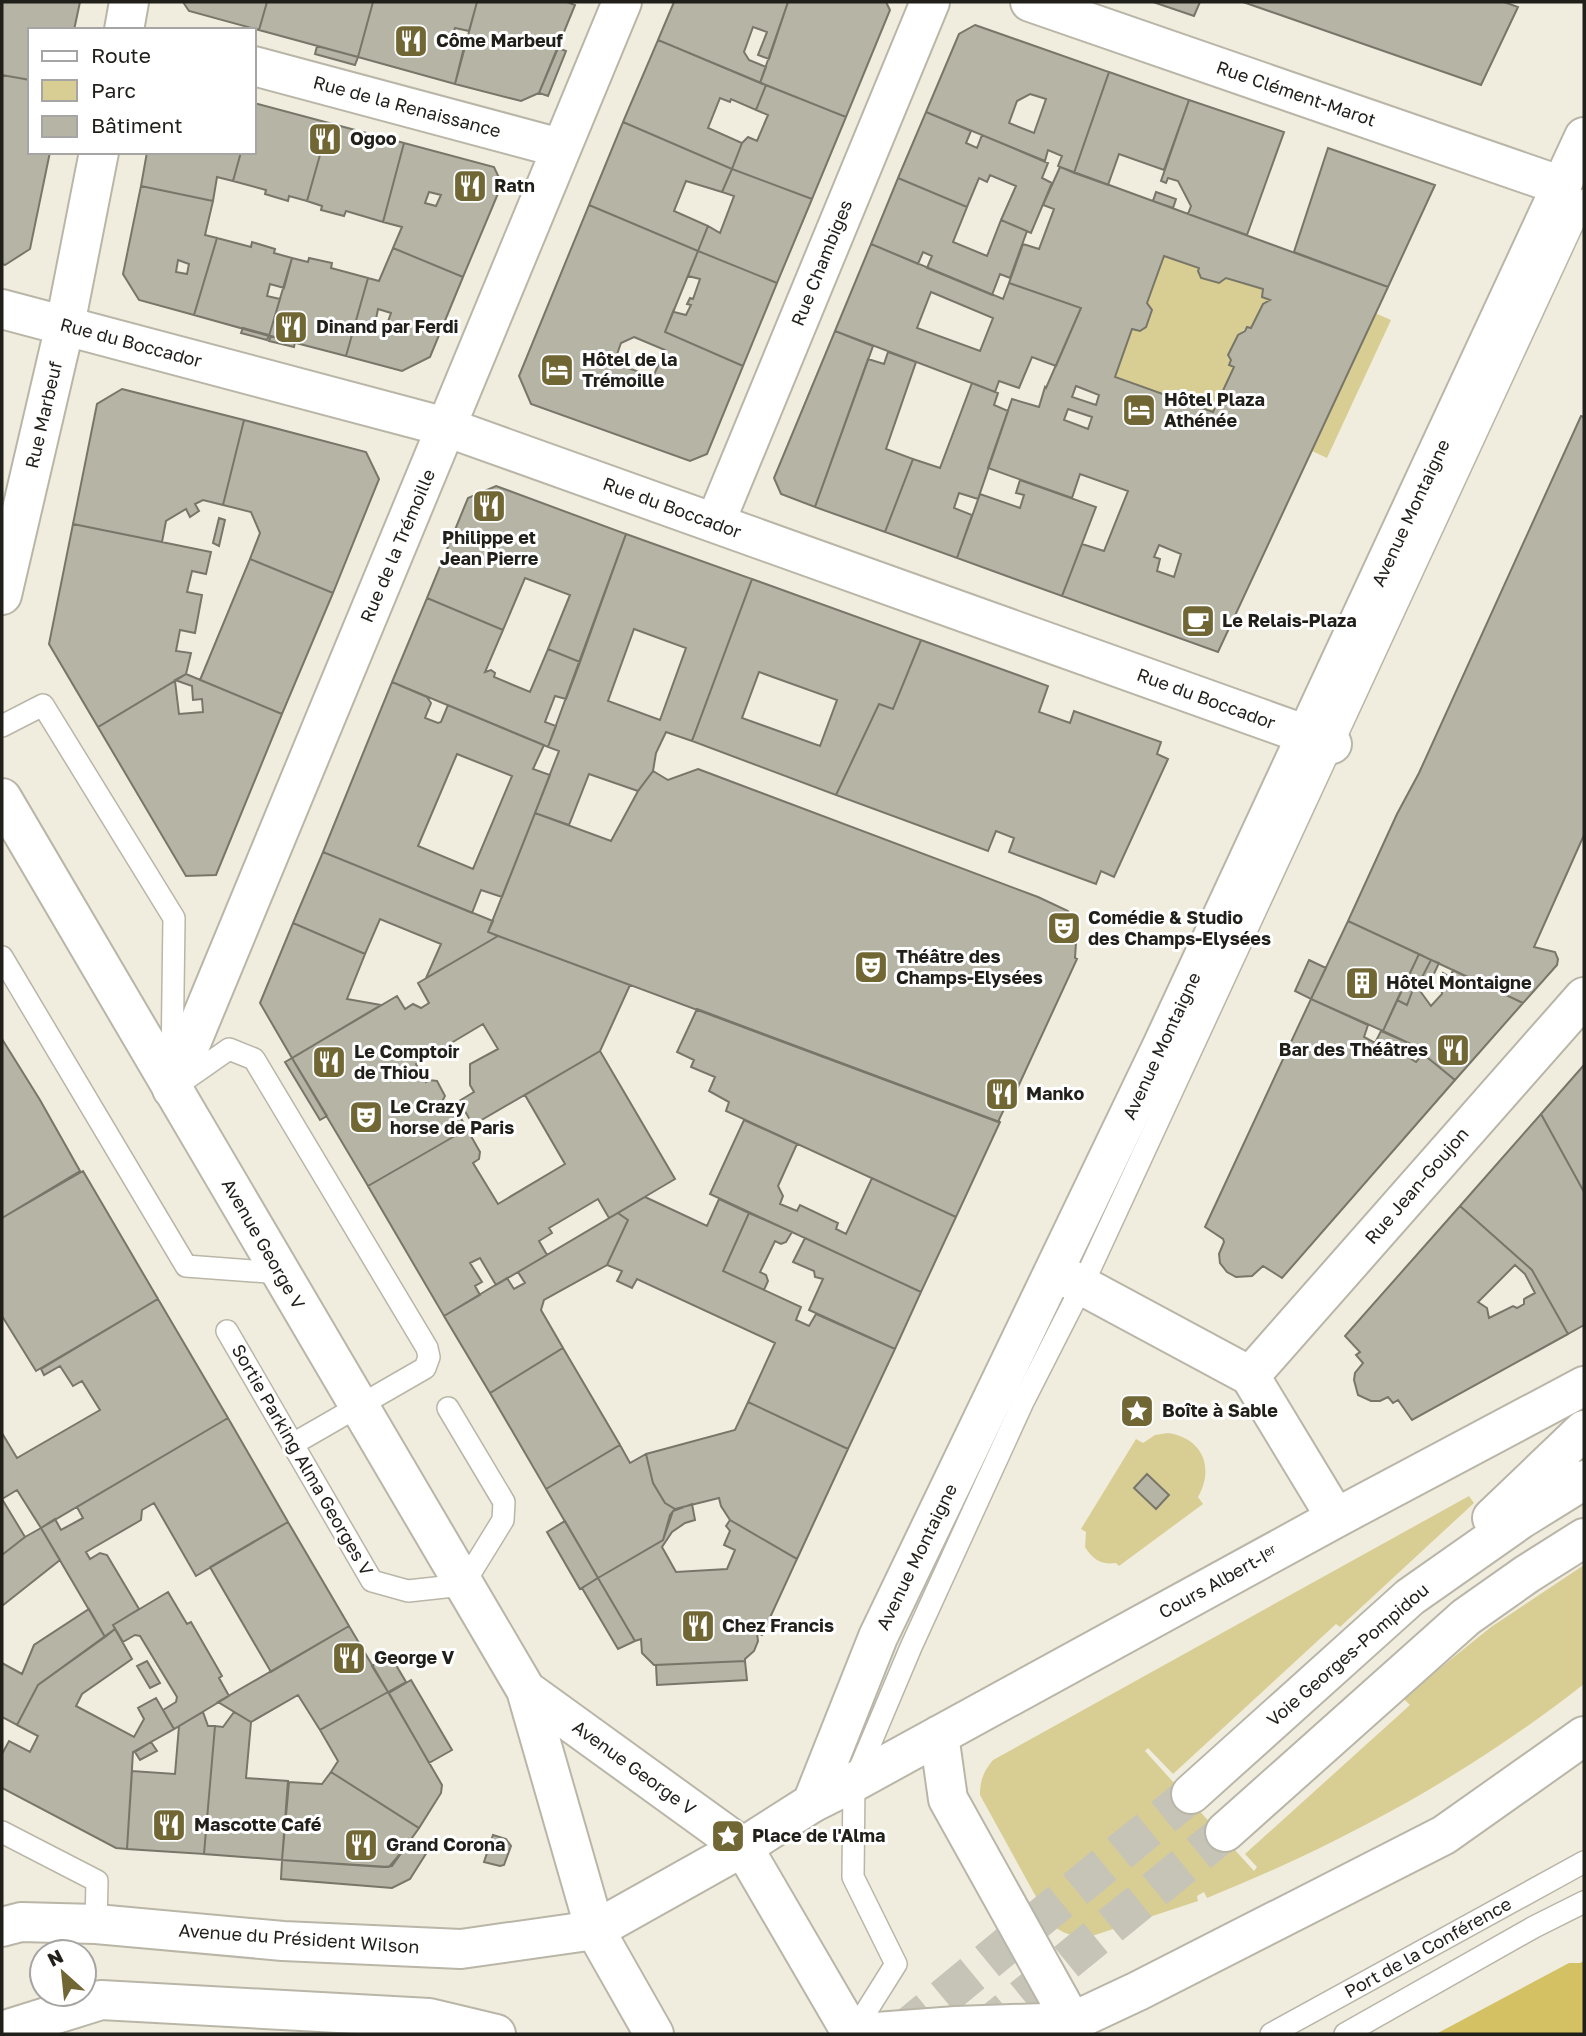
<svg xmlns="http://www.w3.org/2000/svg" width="1586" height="2036" font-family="'Golos Text',sans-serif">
<rect width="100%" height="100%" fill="#f0edde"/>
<path fill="#d8ce94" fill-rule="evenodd" d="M1164,256L1199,268L1198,271L1201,278L1219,283L1226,278L1263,289L1262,297L1270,300L1263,304L1251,328L1247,327L1238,335L1228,355L1231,360L1229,365L1234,367L1213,412L1115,377L1132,329L1140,331L1146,327L1152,310L1147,303Z
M1375,313L1391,320L1327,458L1312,451Z
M1168,1433C1202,1438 1215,1467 1198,1497L1203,1504L1119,1566L1116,1563C1102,1565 1093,1560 1085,1547L1086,1532L1081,1529L1136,1439L1143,1443L1155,1435ZM1146,1474L1169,1495L1156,1509L1134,1488Z
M1469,1496L1474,1503L1340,1627L1336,1624L1173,1774L1148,1748L1145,1751L1254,1871L1257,1867L1245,1854L1410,1705L1403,1698L1491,1627L1584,1565V1684C1468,1775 1343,1843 1207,1898L1204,1892L1197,1896L1198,1901L1089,1937C1073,1937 1063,1934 1051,1924L980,1795C980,1779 984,1771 993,1760Z"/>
<path fill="#d3c163" d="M1584,1961V2034H1436L1569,1963H1580Z"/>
<path fill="#b6b4a5" stroke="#787668" stroke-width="2" fill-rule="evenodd" d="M2,2H80L74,30H30V80L2,75Z
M183,2H267L259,30L189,11Z
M267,2H373L358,57L259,30Z
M373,2H477L469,31L455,28L452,39L465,43L455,84L358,57Z
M477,2H567L575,5L539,93L521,101L455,84Z
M674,2H788L769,59L758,55L767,32L753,27L744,52L749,60L766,67L760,83L658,40Z
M788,2H886L890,10L846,117L760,83Z
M1153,2H1200L1194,16Z
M1243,2H1504L1518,7L1481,85Z
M975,25L1109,72L1074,173L1058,166L1062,156L1048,150L1045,161L926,112L959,34ZM1030,94L1046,99L1034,133L1009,123L1017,101Z
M658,40L766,85L756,110L731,99L730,102L720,98L708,128L742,143L732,169L623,122Z
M317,46L358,57L355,65L315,54Z
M558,48L566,51L548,96L539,93Z
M1109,72L1189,100L1164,170L1119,154L1108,185L1074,173Z
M2,75L30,80V152H50L30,249L5,265L2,264Z
M766,85L846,117L812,199L732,169L742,143L748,137L757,141L768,115L756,110Z
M1189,100L1284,132L1247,235L1188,214L1191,206L1178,181L1168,178L1166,183L1161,181Z
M254,103L329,123L307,201L289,196L288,201L265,194L266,190L233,181L241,152H254Z
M926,112L971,131L966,143L977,148L982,135L1048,163L1042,178L1052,183L1031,233L1001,220L1016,186L990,175L987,182L979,178L967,207L898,178Z
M623,122L732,169L722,192L686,181L674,211L708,226L698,251L589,205Z
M329,123L404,143L383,222L346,211L344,216L321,210L322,206L307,201Z
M404,143L494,167L502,184L463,277L393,248L402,227L383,222ZM429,192L441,195L436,206L425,203Z
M1328,148L1435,185L1388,287L1294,252Z
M147,152H241L233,181L217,177L213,201L141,186Z
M1060,167L1388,287L1218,652L1062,596L1082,544L1104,551L1128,491L1080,474L1072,498L988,468L1012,399L1039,407L1045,387L1046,388L1081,308L1009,283L1023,244L1039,249L1054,209L1043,205ZM1164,256L1199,268L1198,271L1201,278L1219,283L1226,278L1263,289L1262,297L1270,300L1263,304L1251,328L1247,327L1245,331L1238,335L1228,355L1231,360L1229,365L1234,367L1213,412L1115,377L1132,329L1140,331L1146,327L1152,310L1147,303ZM1076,386L1099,395L1096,405L1072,397ZM1068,409L1092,417L1088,429L1064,420ZM1159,545L1181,554L1174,577L1157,571L1160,559L1154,557Z
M732,169L812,199L777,283L698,251L708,226L720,233L734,196L722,192Z
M898,178L967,207L953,242L987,256L1001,220L1027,231L1010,278L1000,274L992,295L927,268L932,256L923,252L918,264L871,244Z
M141,186L213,201L205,235L217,238L194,315L139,300L123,274ZM178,260L189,264L187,274L176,272Z
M1156,192L1176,199L1173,208L1153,201Z
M589,205L698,251L665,332L743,366L707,454L690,461L531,404L519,376ZM634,337L665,350L653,377L614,363L621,343Z
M217,238L251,247L252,242L275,249L274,253L292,258L284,288L270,284L267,296L280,299L269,336L194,315Z
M871,244L1003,299L1009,283L1081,308L1056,366L1032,357L1019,388L999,381L995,392L835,331ZM931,292L993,318L980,351L917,328Z
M393,248L463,277L430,357L402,371L346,356L368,278L379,281ZM378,309L391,313L386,327L375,324Z
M698,251L777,283L743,366L665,332L674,309V312L686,315L691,305L687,304L690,298L693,299L700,279L688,276Z
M292,258L308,262L309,258L332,263L331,268L368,278L346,356L269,336Z
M243,328L269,335L267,340L241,333Z
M835,331L873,346L815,507L781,494L774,478Z
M271,336L295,342L294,347L269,341Z
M888,352L916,362L886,449L913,459L885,532L815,507L868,359L884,364Z
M972,383L998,393L994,405L1008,411L978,499L959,493L954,508L972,515L957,558L885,532L913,459L940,468Z
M122,389L244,420L223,505L203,500L195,504L199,511L190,517L186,509L166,521L162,542L73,524L97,404Z
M1581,416L1584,417V835L1534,947L1555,952L1558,959L1557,965L1523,1003L1348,921L1397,814L1419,773Z
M244,420L366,452L379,479L333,593L250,559L260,533L251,512L223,505Z
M1020,480L1096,507L1062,596L957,558L980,494L1020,508L1024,495L1016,493Z
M496,486L626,534L580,662L548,649L570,595L525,578L503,630L427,598L468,498Z
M219,518L225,520L219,546L213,543Z
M73,524L211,552L206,574L192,571L187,592L202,595L195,633L180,630L176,651L191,653L186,674L98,727L49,644Z
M626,534L752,579L692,741L666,732L656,753L653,771L638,791L589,774L569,825L535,813L559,751L548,747ZM634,629L686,648L660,720L608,701Z
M250,559L333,593L282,714L200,680Z
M752,579L921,640L893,709L879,704L836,795L692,741ZM759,672L837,700L820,746L742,718Z
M427,598L503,630L485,672L491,670L495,673L494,677L530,692L548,649L580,662L566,699L555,696L545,722L556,726L548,747L392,682Z
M921,640L1048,686L1039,712L1070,723L1074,711L1161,742L1157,754L1168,759L1114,877L1101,871L1096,884L1009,852L1014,838L996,831L988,851L836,795L879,704L893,709Z
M186,674L282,714L216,875L186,876L98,727L175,681L179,714L203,712L202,699L193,700L192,686L175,680Z
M392,682L427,697L431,703L425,718L438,723L441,722L448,705L544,745L533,769L550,775L502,897L481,890L472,913L323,852ZM457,754L512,776L473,869L418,846Z
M698,769L1038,897L1068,911L1077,928L1075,958L1077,959L1017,1089L1014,1088L998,1122L488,932L535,813L611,841L638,791L653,771L668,780Z
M323,852L493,921L488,932L498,936L426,978L441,944L380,919L365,954L293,923Z
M1348,921L1419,954L1383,1031L1311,999Z
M293,923L365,954L347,999L381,1005L292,1058L260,1003Z
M498,936L630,985L600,1051L473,1125L459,1101L474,1092L470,1085V1064L498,1049L483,1024L416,1064L426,1082L429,1080L437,1081L445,1096L440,1105L446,1101L453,1104L467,1129L368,1186L292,1058L397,996L405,1009L413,1004L421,1008L429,1003L418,983Z
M1419,954L1431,960L1419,983L1417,986L1415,984L1407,1005L1397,1000Z
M1309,960L1326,968L1311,999L1295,991Z
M1431,960L1439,963L1431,980L1425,985L1419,983Z
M1453,970L1523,1003L1455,1080L1411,1044L1383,1031L1397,1000L1407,1005L1415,984L1431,1006L1442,994L1441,984L1439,982L1443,973L1450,977Z
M1311,999L1368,1025L1364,1037L1375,1043L1381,1031L1411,1044L1405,1055L1416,1062L1423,1054L1455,1080L1282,1278L1263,1266L1252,1276L1236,1277L1227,1272L1220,1263L1219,1254L1224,1242L1223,1239L1205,1227Z
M697,1009L1000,1122L956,1217L726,1111L729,1102L709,1091L715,1077L691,1067L694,1060L677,1052Z
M2,1039L40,1100L80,1171L2,1218Z
M600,1051L675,1179L609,1218L598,1199L549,1228L552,1233L539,1241L547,1255L496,1285L480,1258L470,1263L482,1282L475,1286L480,1295L444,1316L368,1186L467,1129L480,1152L479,1159L473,1163L498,1204L565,1164L525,1095Z
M292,1058L327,1116L320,1120L285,1062Z
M1584,1065V1192L1541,1114Z
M1541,1114L1584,1192V1325L1568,1334L1532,1270L1460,1206Z
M744,1120L797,1144L778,1186L783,1196L780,1204L797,1211L800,1205L838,1223L836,1229L846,1234L872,1178L956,1217L921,1292L710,1194Z
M83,1171L158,1299L36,1371L2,1316V1218Z
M645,1197L707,1226L719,1199L749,1213L723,1271L801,1307L796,1320L809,1326L816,1314L895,1349L848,1449L748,1402L775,1343L637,1279L632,1288L617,1281L622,1271L607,1265L628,1220L618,1213Z
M1460,1206L1532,1270L1568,1334L1412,1420L1398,1400L1393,1403L1388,1397L1380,1401H1371L1358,1395L1354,1380L1355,1373L1363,1363L1356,1355L1360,1352L1345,1336ZM1515,1265L1525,1274L1535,1293L1524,1299V1304L1517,1308L1513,1306L1489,1318L1487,1308L1478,1302Z
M618,1213L628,1220L607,1265L544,1300L541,1310L563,1348L490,1393L444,1316L507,1278L514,1289L525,1283L518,1272Z
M749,1213L792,1232L786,1242L781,1244L775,1241L760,1272L766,1275L768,1281L764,1290L723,1271Z
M805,1238L921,1292L895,1349L809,1310L823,1279L815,1277L814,1271L793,1262Z
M158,1299L228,1418L41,1528L17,1490L2,1499V1433L17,1458L100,1410L82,1381L73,1386L60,1366L44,1375L41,1369Z
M563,1348L620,1445L546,1489L490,1393Z
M748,1402L848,1449L797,1559L730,1520L721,1506L719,1498L675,1509L665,1503L653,1483L646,1454L735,1430Z
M228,1418L288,1522L196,1576L154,1503L142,1510L141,1520L86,1552L90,1559L100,1553L107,1555L139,1609L113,1625L115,1629L105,1637L41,1528L55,1519L61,1530L83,1518L77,1507Z
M620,1445L630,1463L646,1454L653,1483L665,1503L675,1509L670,1515L663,1540L598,1578L546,1489Z
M1147,1474L1169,1495L1156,1509L1134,1488Z
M2,1499L25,1537L2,1555Z
M692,1504L695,1520L685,1523L672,1532L662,1547L676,1572L727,1569L735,1550L724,1545L730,1531L726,1526L730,1520L797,1559L762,1635L757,1633L758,1641L754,1651L745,1659V1661L654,1665L642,1653L641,1639L635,1641L598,1578L663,1540L673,1511Z
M565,1521L598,1578L580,1589L547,1532Z
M288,1522L349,1626L271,1672L210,1567Z
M41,1528L60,1560L2,1606V1555L25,1537Z
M598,1578L635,1641L618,1649L582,1588Z
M168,1592L187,1624L191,1622L222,1676L219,1678L229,1696L174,1729L163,1710L176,1702L177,1697L140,1636L135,1635L123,1642L113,1625Z
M89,1609L105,1637L38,1685L17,1725L2,1717V1663L22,1674L34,1645Z
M349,1626L388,1692L320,1730L298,1695L251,1722L218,1702Z
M115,1629L132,1659L82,1694L76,1706L134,1737L144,1719L138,1708L156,1698L174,1729L133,1752L127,1849L116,1848L2,1788V1754L9,1741L30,1752L38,1736L17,1725L38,1685Z
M390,1655L406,1682L388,1692L372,1666Z
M147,1661L160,1683L150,1688L137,1666Z
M745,1661L747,1680L657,1685L656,1665Z
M411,1680L452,1750L429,1763L389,1693Z
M388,1692L442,1785L441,1793L419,1828L331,1772L338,1761L320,1730Z
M203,1712L208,1726H215L204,1854L127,1849L132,1771L175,1774L179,1726Z
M234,1712L251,1722L246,1778L288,1781L282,1860L204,1854L215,1726L223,1727Z
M151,1742L157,1751L140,1760L135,1752Z
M331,1772L419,1828L392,1866L383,1867L282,1860L289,1782L322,1784Z
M493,1835L506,1839L511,1846L504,1865L500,1866L484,1862Z
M410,1842L427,1852L410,1879L392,1888L281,1879L282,1860L389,1867Z"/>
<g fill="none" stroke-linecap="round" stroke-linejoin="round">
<path stroke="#c6c4b7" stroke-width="38" stroke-dasharray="38 19" stroke-linecap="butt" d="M899,2034L1191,1794
M978,2034L1225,1832"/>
<g stroke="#b9b6a8" stroke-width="24">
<path id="service" d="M2,726L43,705L174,918L172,1066
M2,957L186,1266L280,1273
M179,1084L229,1049L254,1059L427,1348L429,1357L425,1368L293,1444
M227,1331L372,1581L408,1591L463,1585L503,1520L504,1502L448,1408
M2,1832L97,1881L96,1924
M852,2034L896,1964L853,1877L854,1782L911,1647L1023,1402L1082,1286L1584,200
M1271,2034L1584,1862
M1345,2034L1534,1927L1584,1902"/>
</g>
<g stroke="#b9b6a8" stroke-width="42">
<path id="minor" d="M1030,2L1562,186
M124,30L129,2
M254,66L560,148
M2,309L446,427L1332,744
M715,523L930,2
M2,595L65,325L99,152
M172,1089L622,2
M1055,1271L1250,1376L1336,1518
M1250,1376L1584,997
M939,1735L948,1799L1072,2022
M812,1803L854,1782L1336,1518L1584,1386"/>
</g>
<g stroke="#b9b6a8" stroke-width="42">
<path id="tertiary" d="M2,798L526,1690L595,1930
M526,1690L743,1847
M850,2034L956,2026L1072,2022
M1057,2034L1072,2022L1138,1991L1444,1835L1584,1736"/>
</g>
<g stroke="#b9b6a8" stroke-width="42">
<path id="secondary" d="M743,1847L812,1803L878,1637L1162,1046L1584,137
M595,1930L654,2034"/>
</g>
<g stroke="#b9b6a8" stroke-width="42">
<path id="primary" d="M1492,1518L1584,1430
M1191,1794L1410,1597L1521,1519L1584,1480
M1225,1832L1466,1617L1527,1574L1584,1538
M2,1927L21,1922L96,1924L283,1941L461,1949L595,1930L743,1847L852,2034
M2,2031L101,2000L429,2018L496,2034"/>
</g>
<use href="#service" stroke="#fff" stroke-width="21"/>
<use href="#minor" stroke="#fff" stroke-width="38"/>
<use href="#tertiary" stroke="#fff" stroke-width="38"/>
<use href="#secondary" stroke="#fff" stroke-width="38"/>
<use href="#primary" stroke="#fff" stroke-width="38"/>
</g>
<defs>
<g id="restaurant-square" transform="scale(1.75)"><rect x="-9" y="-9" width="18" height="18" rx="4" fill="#716734" stroke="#fff"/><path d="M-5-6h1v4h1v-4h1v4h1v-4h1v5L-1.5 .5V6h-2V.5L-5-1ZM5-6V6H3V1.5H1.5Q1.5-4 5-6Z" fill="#fff"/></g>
<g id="hotel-square" transform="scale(1.75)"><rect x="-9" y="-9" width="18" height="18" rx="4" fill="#716734" stroke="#fff"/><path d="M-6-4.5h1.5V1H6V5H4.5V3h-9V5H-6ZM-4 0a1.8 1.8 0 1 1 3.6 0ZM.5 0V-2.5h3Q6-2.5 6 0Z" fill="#fff"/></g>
<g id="cafe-square" transform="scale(1.75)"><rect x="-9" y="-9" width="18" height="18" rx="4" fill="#716734" stroke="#fff"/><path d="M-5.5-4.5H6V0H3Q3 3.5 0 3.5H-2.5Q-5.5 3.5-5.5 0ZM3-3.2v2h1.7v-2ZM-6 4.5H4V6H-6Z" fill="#fff"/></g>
<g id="theatre-square" transform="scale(1.75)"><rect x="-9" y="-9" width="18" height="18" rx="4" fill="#716734" stroke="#fff"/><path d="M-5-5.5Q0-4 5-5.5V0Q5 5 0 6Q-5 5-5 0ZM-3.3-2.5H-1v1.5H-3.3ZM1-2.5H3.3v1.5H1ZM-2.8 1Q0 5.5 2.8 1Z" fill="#fff"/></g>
<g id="building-square" transform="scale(1.75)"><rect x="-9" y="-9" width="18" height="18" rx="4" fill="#716734" stroke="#fff"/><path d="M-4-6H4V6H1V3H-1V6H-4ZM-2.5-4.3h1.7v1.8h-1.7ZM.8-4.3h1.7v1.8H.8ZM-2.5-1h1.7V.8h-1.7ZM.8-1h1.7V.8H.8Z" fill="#fff"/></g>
<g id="sight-square" transform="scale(1.75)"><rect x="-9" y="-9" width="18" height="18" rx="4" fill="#716734" stroke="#fff"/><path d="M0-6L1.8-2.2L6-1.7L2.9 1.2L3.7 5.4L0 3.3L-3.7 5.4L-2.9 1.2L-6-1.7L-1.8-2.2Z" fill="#fff"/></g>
</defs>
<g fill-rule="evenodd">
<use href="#restaurant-square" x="411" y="41"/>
<use href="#restaurant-square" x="325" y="139"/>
<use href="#restaurant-square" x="470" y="186"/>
<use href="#restaurant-square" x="291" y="327"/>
<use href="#hotel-square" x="557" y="370"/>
<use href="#hotel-square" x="1139" y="410"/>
<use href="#restaurant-square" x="489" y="506"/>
<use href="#cafe-square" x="1198" y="621"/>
<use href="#theatre-square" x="1064" y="928"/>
<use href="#theatre-square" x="871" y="967"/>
<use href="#building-square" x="1362" y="983"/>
<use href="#restaurant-square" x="1453" y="1050"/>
<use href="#restaurant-square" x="329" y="1062"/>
<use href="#restaurant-square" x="1002" y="1094"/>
<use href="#theatre-square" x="366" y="1117"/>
<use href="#sight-square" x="1137" y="1411"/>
<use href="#restaurant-square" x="698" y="1626"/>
<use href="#restaurant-square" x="349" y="1658"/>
<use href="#restaurant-square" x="169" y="1825"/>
<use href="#sight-square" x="728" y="1836"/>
<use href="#restaurant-square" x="361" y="1845"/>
</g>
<g text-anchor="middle" stroke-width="6" stroke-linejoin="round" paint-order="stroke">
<g font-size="18" font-weight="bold" fill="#201f1a" stroke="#fff" text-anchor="start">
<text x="436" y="47">Côme Marbeuf</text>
<text x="350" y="145">Ogoo</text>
<text x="494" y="192">Ratn</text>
<text x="316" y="333">Dinand par Ferdi</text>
<text x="582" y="366">Hôtel de la<tspan x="582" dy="21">Trémoille</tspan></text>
<text x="1164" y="406">Hôtel Plaza<tspan x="1164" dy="21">Athénée</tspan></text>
<text x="489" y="544" text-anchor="middle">Philippe et<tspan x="489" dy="21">Jean Pierre</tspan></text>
<text x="1222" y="627">Le Relais-Plaza</text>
<text x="1088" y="924">Comédie &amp; Studio<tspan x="1088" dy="21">des Champs-Elysées</tspan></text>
<text x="896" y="963">Théâtre des<tspan x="896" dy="21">Champs-Elysées</tspan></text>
<text x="1386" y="989">Hôtel Montaigne</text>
<text x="1428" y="1056" text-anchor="end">Bar des Théâtres</text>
<text x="354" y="1058">Le Comptoir<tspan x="354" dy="21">de Thiou</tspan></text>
<text x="1026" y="1100">Manko</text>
<text x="390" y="1113">Le Crazy<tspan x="390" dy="21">horse de Paris</tspan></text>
<text x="1162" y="1417">Boîte à Sable</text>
<text x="722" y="1632">Chez Francis</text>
<text x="374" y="1664">George V</text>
<text x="194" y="1831">Mascotte Café</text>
<text x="752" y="1842">Place de l'Alma</text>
<text x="386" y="1851">Grand Corona</text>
</g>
<g font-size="18" fill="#201f1a" stroke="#fff">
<text transform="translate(1296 94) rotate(19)" y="6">Rue Clément-Marot</text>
<text transform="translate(407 107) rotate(15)" y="6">Rue de la Renaissance</text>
<text transform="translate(822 263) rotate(-68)" y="6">Rue Chambiges</text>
<text transform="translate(131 343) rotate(15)" y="6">Rue du Boccador</text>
<text transform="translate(44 415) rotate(-77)" y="6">Rue Marbeuf</text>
<text transform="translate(672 508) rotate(20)" y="6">Rue du Boccador</text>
<text transform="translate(1411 513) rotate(-65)" y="6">Avenue Montaigne</text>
<text transform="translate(398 546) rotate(-67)" y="6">Rue de la Trémoille</text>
<text transform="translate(1206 699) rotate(20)" y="6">Rue du Boccador</text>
<text transform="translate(1162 1046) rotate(-65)" y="6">Avenue Montaigne</text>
<text transform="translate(1417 1186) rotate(-49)" y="6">Rue Jean-Goujon</text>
<text transform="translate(263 1244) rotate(60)" y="6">Avenue George V</text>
<text transform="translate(302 1460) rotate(60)" y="6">Sortie Parking Alma Georges V</text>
<text transform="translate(917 1557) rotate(-64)" y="6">Avenue Montaigne</text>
<text transform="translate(1218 1582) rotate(-29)" y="6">Cours Albert-Iᵉʳ</text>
<text transform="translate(1348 1655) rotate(-41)" y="6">Voie Georges-Pompidou</text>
<text transform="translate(634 1768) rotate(36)" y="6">Avenue George V</text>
<text transform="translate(299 1939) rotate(4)" y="6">Avenue du Président Wilson</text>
<text transform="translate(1428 1948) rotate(-29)" y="6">Port de la Conférence</text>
</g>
</g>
<rect width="1586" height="2036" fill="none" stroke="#201f1a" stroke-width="7"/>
<rect x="28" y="28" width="228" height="126" fill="#ffffff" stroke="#a6a5a3" stroke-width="2"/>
<rect x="42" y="51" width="35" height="10" fill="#ffffff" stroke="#a6a5a3" stroke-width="2"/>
<text x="91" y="63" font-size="21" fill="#201f1a">Route</text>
<rect x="42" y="80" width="35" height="21" fill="#d8ce94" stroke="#a6a5a3" stroke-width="2"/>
<text x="91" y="98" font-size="21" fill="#201f1a">Parc</text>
<rect x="42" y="116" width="35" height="21" fill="#b6b4a5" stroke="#a6a5a3" stroke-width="2"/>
<text x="91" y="133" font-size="21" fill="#201f1a">Bâtiment</text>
<g transform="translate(63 1973) rotate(333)"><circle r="33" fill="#ffffff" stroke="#a6a5a3" stroke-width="2"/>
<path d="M0-5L12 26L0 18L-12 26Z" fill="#716734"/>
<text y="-10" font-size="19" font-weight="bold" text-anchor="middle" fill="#201f1a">N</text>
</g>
</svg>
